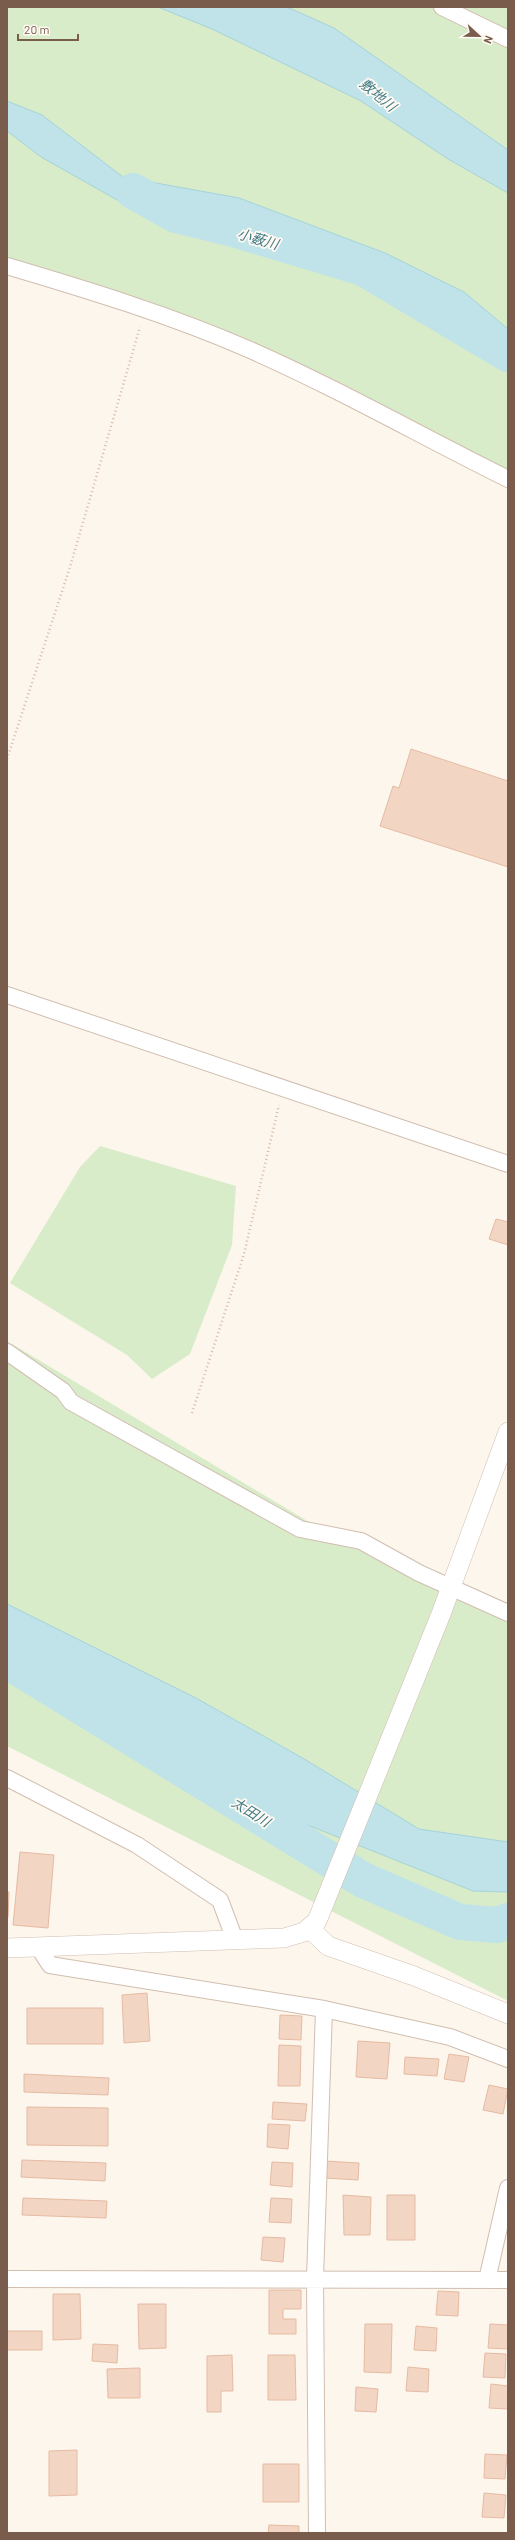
<svg xmlns="http://www.w3.org/2000/svg" width="515" height="2540" font-family="Barlow,'Noto Sans JP',sans-serif">
<rect width="100%" height="100%" fill="#fdf6ec"/>
<path fill="#d8ecc9" d="M7,7H508V478L271,360L7,261Z
M100,1146L236,1186L232,1245L190,1354L152,1379L127,1355L10,1283L80,1167Z
M7,1341L349,1546L361,1541L508,1610V2001L7,1746Z"/>
<path fill="#bfe3e8" stroke="#a5d3da" d="M158,7H287L334,28L508,150V193L448,159L361,101L212,29Z
M7,101L42,115L123,177L239,198L385,253L464,292L508,329V354L440,311L307,248L119,201L41,157L7,131Z
M7,1604L196,1698L306,1760L419,1829L508,1842V1892L473,1891L280,1814L52,1696L7,1668Z"/>
<g fill="none" stroke-linecap="round" stroke-linejoin="round">
<path stroke="#bfe3e8" stroke-width="36" d="M133,191L176,215L233,229L363,268L508,354
M7,1661L363,1880L460,1922L497,1925L508,1921"/>
</g>
<path fill="#f3d5c3" stroke="#e6bba3" d="M411,749L508,781V867L380,826L393,786L399,788Z
M496,1219L508,1222V1245L489,1239Z
M20,1852L54,1855L48,1928L13,1925Z
M7,1892H9L8,1917H7Z
M147,1993L150,2041L124,2043L122,1995Z
M27,2008H103V2044H27Z
M280,2015L302,2016L301,2040L279,2039Z
M358,2041L390,2043L387,2079L356,2077Z
M279,2045L301,2046L300,2086H278Z
M449,2054L469,2057L464,2082L444,2079Z
M405,2057L439,2059L437,2076L404,2074Z
M24,2074L109,2078L108,2095L24,2092Z
M489,2085L508,2089L503,2114L483,2110Z
M273,2102L307,2104L305,2121L272,2119Z
M27,2107L108,2108V2146L27,2145Z
M268,2124L290,2125L288,2149L267,2147Z
M22,2160L106,2163L105,2181L21,2177Z
M325,2161L359,2163L358,2180L324,2178Z
M272,2162L293,2163L292,2187L270,2185Z
M343,2195L371,2197L370,2235H344Z
M387,2195H415V2240H387Z
M23,2198L107,2201L106,2218L22,2215Z
M271,2198L292,2199L291,2223L269,2222Z
M263,2237L285,2238L283,2262L261,2260Z
M269,2290H301V2309H283V2319H296V2334H269Z
M438,2291L459,2292L458,2316L436,2315Z
M53,2294H80L81,2339L53,2340Z
M138,2304H166V2348L139,2349Z
M365,2324H392L391,2373L364,2372Z
M490,2324L508,2325V2349L488,2348Z
M416,2326L437,2328L436,2351L414,2350Z
M7,2331H42V2350H7Z
M93,2344L118,2345L117,2363L92,2361Z
M485,2353L506,2354L505,2378L483,2377Z
M232,2355L233,2391H221V2412H207V2356Z
M268,2355H295L296,2400H268Z
M408,2367L429,2369L428,2392L406,2391Z
M140,2368V2398H108L107,2369Z
M491,2384L508,2386V2409L489,2408Z
M356,2387L378,2389L376,2412L355,2411Z
M77,2450V2495L49,2496V2451Z
M485,2454L507,2455L505,2479L484,2478Z
M263,2464H299V2502H263Z
M484,2493L506,2495L504,2518L482,2517Z
M269,2525L299,2526V2533H268Z"/>
<g fill="none" stroke-linecap="round" stroke-linejoin="round">
<g stroke="#d1beb0" stroke-width="18">
<path id="minor" d="M442,7L508,39
M7,266C88,290 170,315 248,349C337,388 421,436 508,479
M7,995L508,1164
M7,1352L63,1391L71,1402L300,1529L361,1541L419,1573L508,1613
M7,1778L137,1845L220,1900L235,1940
M39,1948L50,1965L324,2009L450,2037L508,2059
M7,2279L508,2280
M487,2280L508,2188
M317,2533L315,2279L324,2009"/>
</g>
<g stroke="#d1beb0" stroke-width="20">
<path id="tertiary" d="M309,1928L328,1946L414,1976L508,2014
M7,1948L284,1938L304,1932L317,1921L441,1614L508,1432"/>
</g>
<path stroke="#d9b8a5" stroke-width="2.5" stroke-dasharray="1 3" stroke-linecap="butt" d="M7,759L70,567L140,327
M192,1413L244,1254L279,1105"/>
<use href="#minor" stroke="#fff" stroke-width="16"/>
<use href="#tertiary" stroke="#fff" stroke-width="19"/>
</g>
<g text-anchor="middle" stroke-width="3.5" stroke-linejoin="round" paint-order="stroke">
<g font-size="14" font-style="italic" fill="#437c86" stroke="#fffaf3">
<text transform="translate(378 95) rotate(40)" y="5">敷地川</text>
<text transform="translate(258 239) rotate(16)" y="5">小薮川</text>
<text transform="translate(251 1812) rotate(32)" y="5">太田川</text>
</g>
</g>
<rect width="515" height="2540" fill="none" stroke="#7a5c4d" stroke-width="16"/>
<g transform="translate(479 36) rotate(112)" stroke="#fffaf3" stroke-width="3" paint-order="stroke">
<path d="M0-3L7 15L0 10L-7 15Z" fill="#7a5c4d"/>
<text y="-6" font-size="11" font-weight="bold" text-anchor="middle" fill="#7a5c4d">N</text>
</g>
<path d="M18 34v6h60v-6" fill="none" stroke="#7a5c4d" stroke-width="2"/>
<text x="24" y="34" font-size="12" fill="#7a5c4d" stroke="#fffaf3" stroke-width="3" paint-order="stroke">20 m</text>
</svg>
